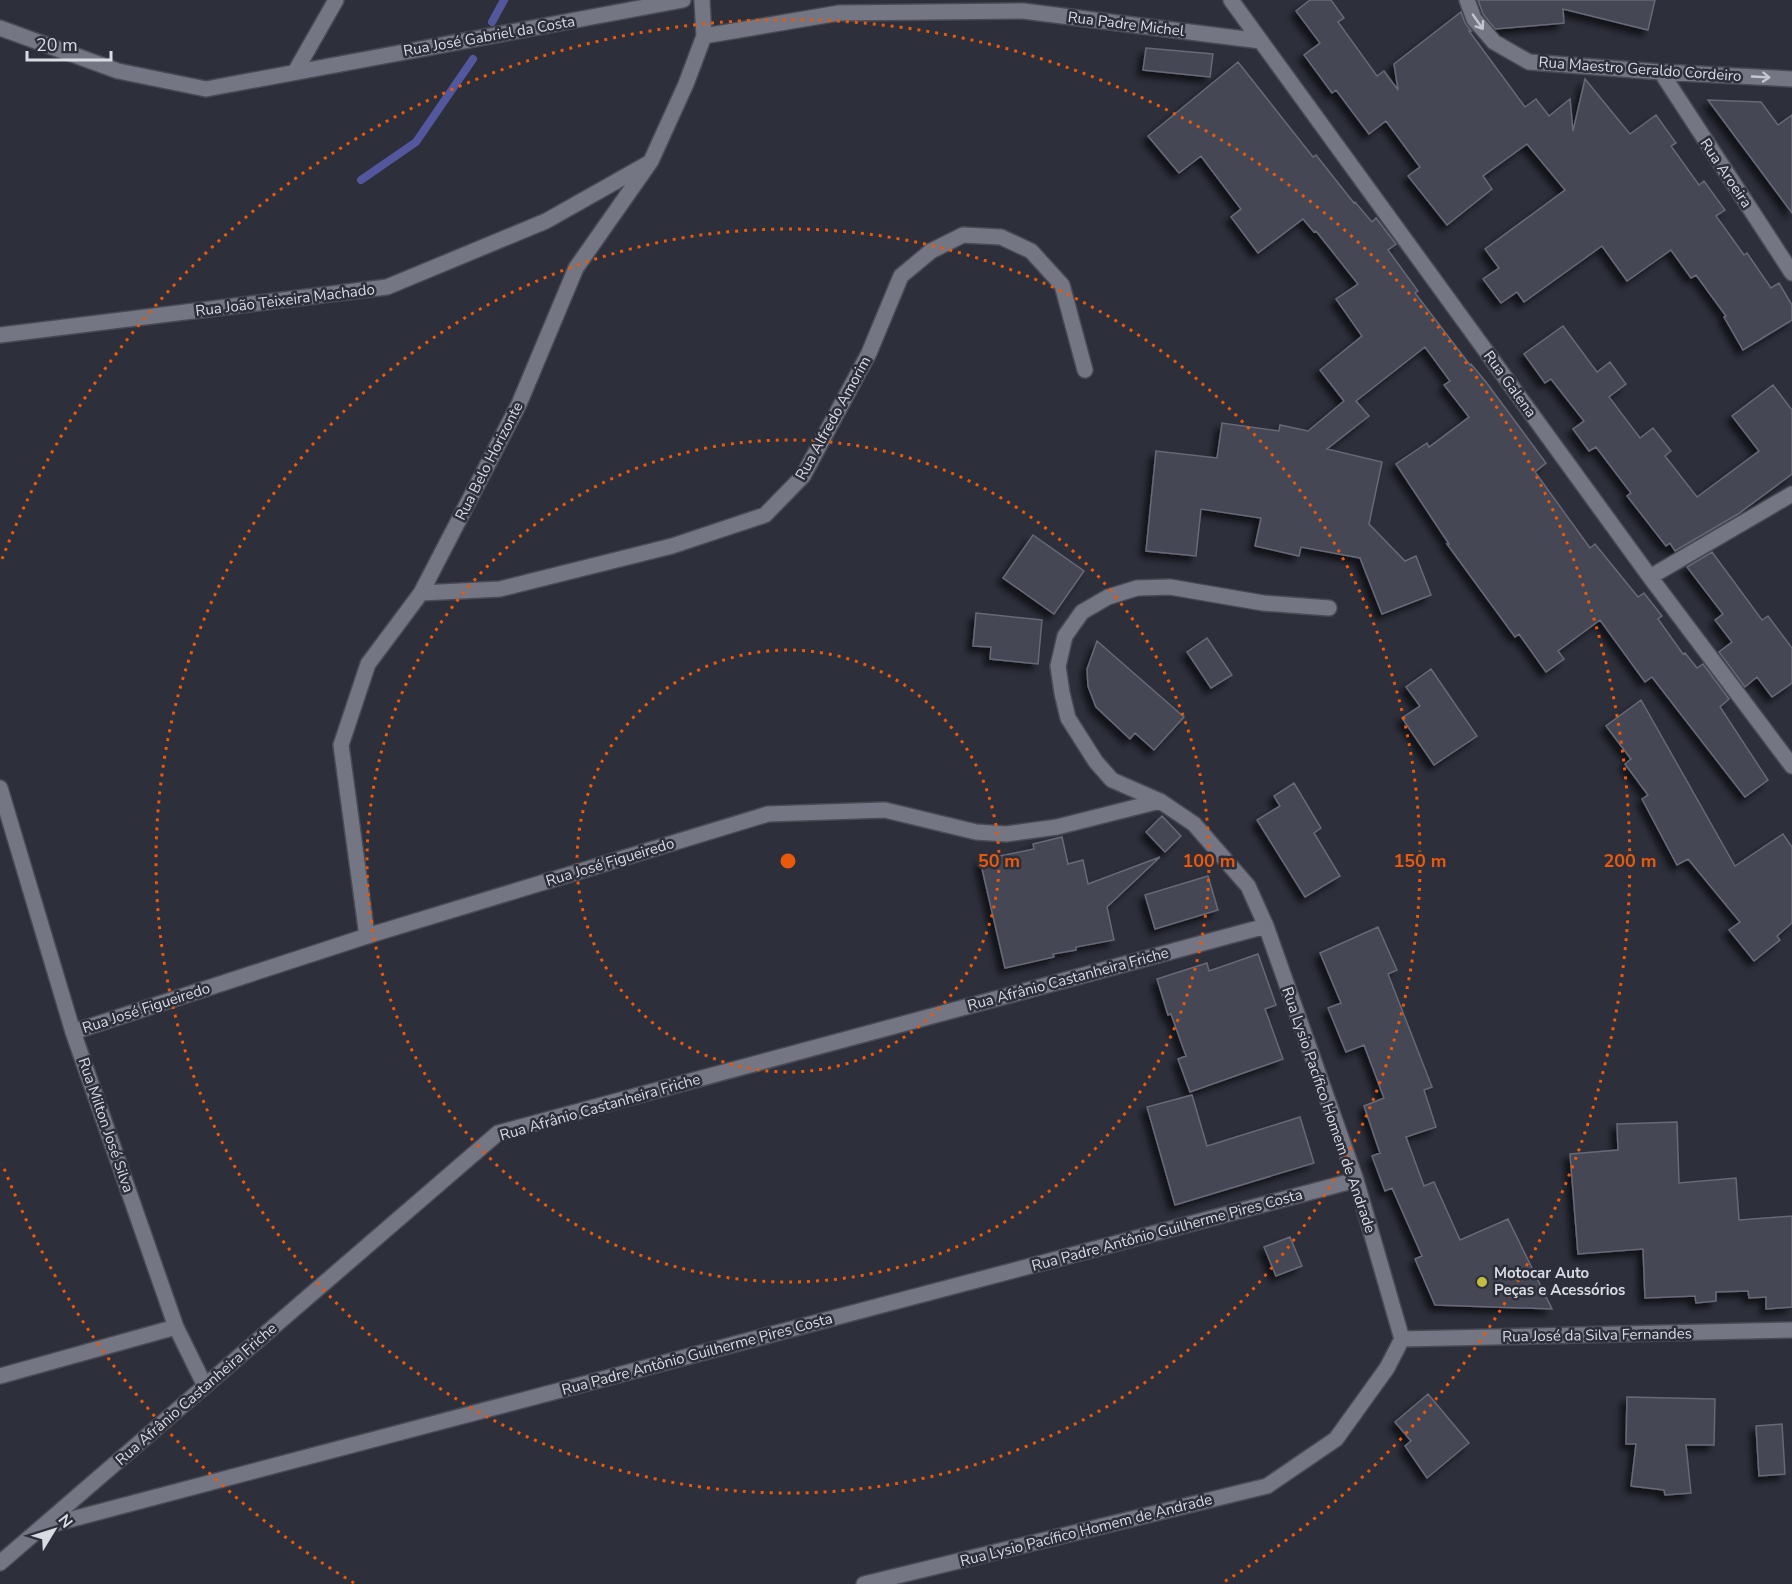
<svg xmlns="http://www.w3.org/2000/svg" width="1792" height="1584" font-family="'Nunito Sans',sans-serif">
<defs>
<filter id="shadow"><feDropShadow dx="-5.5" dy="5.5" stdDeviation="3" flood-color="#0009"/></filter>
</defs>
<rect width="100%" height="100%" fill="#2d2f3b"/>
<g fill="none" stroke-linecap="round" stroke-linejoin="round">
<path stroke="#53589e" stroke-width="8" d="M492,22L504,0
M361,180L416,142L473,59"/>
</g>
<path fill="#454754" stroke="#676977" stroke-width="1.5" filter="url(#shadow)" d="M1310,0H1331L1344,18L1338,22L1377,76L1384,71L1398,90L1394,64L1461,12L1465,23L1471,31H1469L1525,107L1536,99L1549,116L1570,99L1573,131L1585,79L1630,134L1656,115L1676,143L1671,146L1699,185L1704,181L1725,210L1716,216L1744,255L1747,253L1771,288L1779,283L1792,305V320L1743,350L1724,317L1726,316L1696,275L1691,278L1671,250L1627,281L1602,246L1524,302L1517,292L1501,303L1483,279L1499,268L1485,249L1565,190L1527,144L1483,176L1492,189L1447,225L1408,176L1420,167L1386,121L1369,134L1336,90L1332,93L1304,55L1320,43L1296,11Z
M1478,0H1655L1648,30L1563,9L1564,23L1495,29L1483,14Z
M1146,48L1213,54L1210,77L1143,70Z
M1238,62L1313,157L1316,155L1354,203L1355,202L1372,222L1376,218L1396,244L1388,250L1418,291L1415,293L1470,365L1471,364L1486,382L1546,463L1535,472L1590,548L1595,544L1638,597L1644,593L1662,616L1658,619L1683,654L1685,653L1697,668L1703,664L1729,699L1720,707L1768,780L1745,797L1652,677L1645,682L1600,620L1558,651L1564,659L1546,672L1519,634L1515,637L1447,544H1449L1396,464L1427,443L1429,447L1469,417L1444,385L1450,381L1425,347L1356,401L1369,416L1327,449L1382,462L1369,524L1405,561L1416,556L1431,595L1382,614L1360,558L1301,547L1299,556L1255,546L1261,518L1201,509L1196,556L1146,551L1156,451L1217,458L1222,423L1279,431L1280,425L1308,431L1344,401L1320,370L1362,336L1336,299L1358,284L1316,231L1314,232L1303,219L1258,253L1231,217L1241,209L1201,156L1179,173L1148,136Z
M1708,100L1761,102L1778,125L1792,115V213Z
M1563,326L1597,372L1610,362L1626,384L1609,397L1640,438L1653,428L1671,451L1665,456L1697,497L1759,451L1732,416L1773,385L1792,410V474L1738,514L1675,551L1670,543L1666,546L1627,496L1631,493L1596,447L1589,451L1573,429L1584,421L1551,379L1545,383L1524,354Z
M1033,535L1084,571L1054,614L1003,578Z
M1712,552L1762,620L1768,616L1792,648V683L1772,697L1757,677L1745,687L1719,652L1732,642L1715,620L1723,614L1687,567Z
M976,613L1042,620L1038,664L990,659L991,647L973,646Z
M1207,638L1232,675L1211,688L1187,652Z
M1097,641L1184,717L1154,750L1135,733L1130,739L1096,707L1088,686L1087,669Z
M1431,669L1477,736L1434,765L1402,718L1420,706L1406,687Z
M1641,700L1735,866L1783,834L1792,847V923L1777,936L1780,940L1754,961L1729,930L1740,922L1688,859L1677,865L1642,799L1648,795L1625,764L1631,759L1606,726Z
M1294,783L1321,828L1314,833L1340,876L1305,897L1257,820L1280,806L1274,796Z
M1162,816L1181,836L1165,852L1146,832Z
M1062,837L1068,864L1083,860L1088,884L1160,857L1107,907L1114,940L1076,947V950L1053,954L1054,957L1005,968L980,860L1034,849L1033,844Z
M1208,876L1218,910L1155,929L1145,895Z
M1378,927L1397,970L1388,974L1432,1087L1424,1090L1436,1127L1406,1137L1424,1186L1434,1182L1460,1240L1508,1219L1552,1309L1435,1305L1415,1259L1422,1256L1392,1188L1385,1191L1372,1156L1380,1153L1364,1106L1384,1098L1364,1045L1346,1052L1328,1008L1341,1003L1320,953Z
M1258,954L1276,1005L1265,1009L1283,1059L1190,1092L1178,1059L1186,1056L1171,1014L1168,1015L1157,979L1207,963L1209,971Z
M1192,1095L1207,1146L1300,1117L1314,1163L1175,1205L1147,1107Z
M1677,1122L1679,1183L1736,1178L1739,1220L1792,1216V1307L1766,1309V1297L1749,1298L1748,1291L1716,1292V1301L1696,1303L1695,1296L1645,1298L1643,1249L1578,1254L1570,1154L1618,1150L1617,1124Z
M1290,1237L1302,1266L1276,1276L1264,1247Z
M1428,1394L1469,1443L1427,1478L1405,1446L1411,1441L1395,1422Z
M1627,1397L1715,1399L1714,1445H1686L1691,1493L1665,1495L1664,1490L1631,1486L1636,1444H1626Z
M1782,1424L1785,1474L1759,1476L1756,1426Z"/>
<g fill="none" stroke-linecap="round" stroke-linejoin="round">
<g stroke="#494a54" stroke-width="18">
<path id="street" d="M1231,0L1650,577L1792,766
M1467,0L1474,19L1494,42L1529,62L1661,72L1792,79
M0,28L118,71L206,89L683,0
M704,36L839,13L1023,11L1261,41
M295,72L336,0
M1661,72L1792,273
M0,335L387,287L546,221L647,164
M1650,577L1792,494
M421,593L500,589L672,546L765,515L803,476L869,353L901,276L931,251L963,235L1001,237L1031,251L1062,285L1085,370
M0,788L73,1032L176,1327L205,1386
M367,936L341,745L368,664L421,593L519,404L576,268L651,161L686,84L704,36L702,0
M73,1032L367,936L768,814L885,810L976,832L1006,834L1057,827L1160,801
M1402,1339L1792,1330
M0,1376L176,1327
M42,1527L1356,1180
M0,1563L498,1133L1266,926
M864,1584L1267,1486L1336,1439L1387,1368L1402,1339L1356,1180L1266,926L1248,886L1194,824L1160,801L1112,780L1096,762L1068,718L1062,693L1058,666L1065,636L1082,612L1108,597L1137,588L1170,587L1263,603L1329,608"/>
</g>
<use href="#street" stroke="#747684" stroke-width="15"/>
</g>
<defs><path id="oneway-shaft" d="M-6 0H5M1.5-3L5.5 0L1.5 3" fill="none" stroke-width="1.6" stroke-linecap="round" stroke-linejoin="round" transform="scale(1.5)"/></defs>
<g stroke="#c5c7d0">
<use href="#oneway-shaft" transform="translate(1478 22) rotate(55)"/>
<use href="#oneway-shaft" transform="translate(1761 77) rotate(3)"/>
</g>
<g fill="none" stroke="#e8590c" stroke-width="3" stroke-dasharray="3 6">
<circle cx="788" cy="861" r="211"/>
<circle cx="788" cy="861" r="421"/>
<circle cx="788" cy="861" r="632"/>
<path d="M354 1583A842 842 0 0 1 2 1163M2 559A842 842 0 1 1 1222 1583"/>
</g>
<circle fill="#c2bd3f" stroke="#2d2f3b" stroke-width="2" cx="1482" cy="1282" r="6"/>
<g text-anchor="middle" stroke-width="5" stroke-linejoin="round" paint-order="stroke">
<g font-size="15" fill="#d9dbe3" stroke="#2d2f3b">
<text transform="translate(1126 24) rotate(7)" y="5">Rua Padre Michel</text>
<text transform="translate(489 36) rotate(-10)" y="5">Rua José Gabriel da Costa</text>
<text transform="translate(1640 69) rotate(4)" y="5">Rua Maestro Geraldo Cordeiro</text>
<text transform="translate(1726 173) rotate(56)" y="5">Rua Aroeira</text>
<text transform="translate(285 300) rotate(-7)" y="5">Rua João Teixeira Machado</text>
<text transform="translate(1510 384) rotate(54)" y="5">Rua Galena</text>
<text transform="translate(833 418) rotate(-61)" y="5">Rua Alfredo Amorim</text>
<text transform="translate(489 461) rotate(-63)" y="5">Rua Belo Horizonte</text>
<text transform="translate(610 862) rotate(-17)" y="5">Rua José Figueiredo</text>
<text transform="translate(1068 979) rotate(-15)" y="5">Rua Afrânio Castanheira Friche</text>
<text transform="translate(146 1008) rotate(-18)" y="5">Rua José Figueiredo</text>
<text transform="translate(600 1107) rotate(-16)" y="5">Rua Afrânio Castanheira Friche</text>
<text transform="translate(1329 1110) rotate(71)" y="5">Rua Lysio Pacífico Homem de Andrade</text>
<text transform="translate(106 1125) rotate(71)" y="5">Rua Milton José Silva</text>
<text transform="translate(1167 1230) rotate(-15)" y="5">Rua Padre Antônio Guilherme Pires Costa</text>
<text transform="translate(1597 1335) rotate(-1)" y="5">Rua José da Silva Fernandes</text>
<text transform="translate(697 1354) rotate(-15)" y="5">Rua Padre Antônio Guilherme Pires Costa</text>
<text transform="translate(196 1394) rotate(-41)" y="5">Rua Afrânio Castanheira Friche</text>
<text transform="translate(1086 1530) rotate(-14)" y="5">Rua Lysio Pacífico Homem de Andrade</text>
</g>
<g font-size="15" font-weight="bold" fill="#d9dbe3" stroke="#2d2f3b" text-anchor="start">
<text x="1494" y="1278">Motocar Auto<tspan x="1494" dy="17">Peças e Acessórios</tspan></text>
</g>
</g>
<circle cx="788" cy="861" r="9" fill="#e8590c" stroke="#2d2f3b" stroke-width="3"/>
<g font-size="18" text-anchor="middle" font-weight="bold" fill="#e8590c" stroke="#2d2f3b" stroke-width="5" stroke-linejoin="round" paint-order="stroke">
<text x="999" y="867">50 m</text>
<text x="1209" y="867">100 m</text>
<text x="1420" y="867">150 m</text>
<text x="1630" y="867">200 m</text>
</g>
<g transform="translate(54 1530) rotate(52)" stroke="#2d2f3b" stroke-width="4.5" paint-order="stroke">
<path d="M0-4.5L10 22L0 15L-10 22Z" fill="#d9dbe3"/>
<text y="-9" font-size="16" font-weight="bold" text-anchor="middle" fill="#d9dbe3">N</text>
</g>
<path d="M27 51v9h84v-9" fill="none" stroke="#d9dbe3" stroke-width="3"/>
<text x="36" y="51" font-size="18" fill="#d9dbe3" stroke="#2d2f3b" stroke-width="4.5" paint-order="stroke">20 m</text>
</svg>
